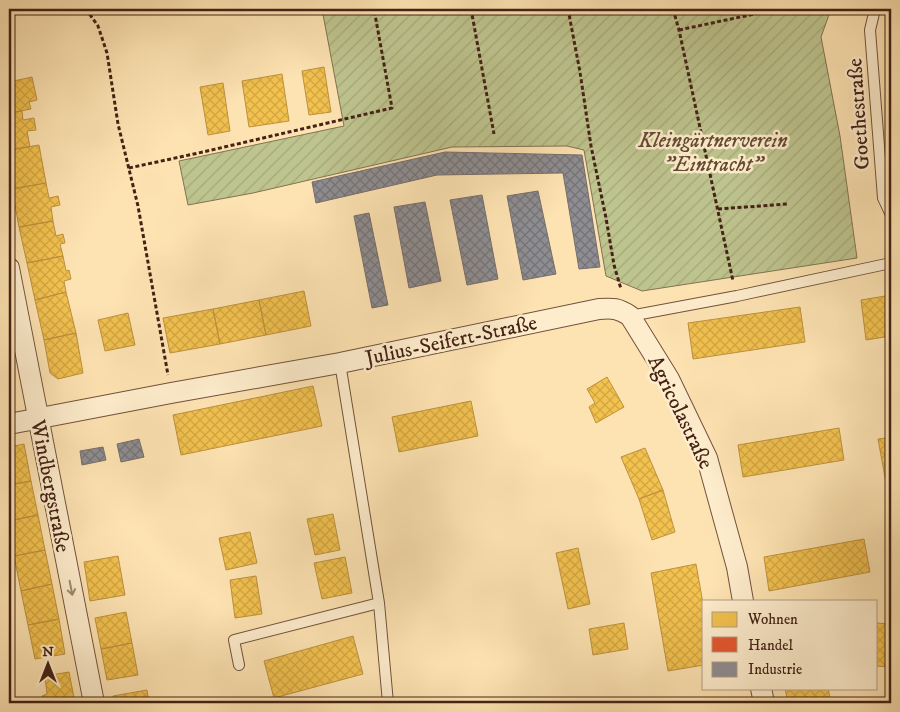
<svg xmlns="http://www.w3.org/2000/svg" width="900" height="712" font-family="'IM FELL DW Pica',serif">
<defs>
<pattern id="garden-furrows" width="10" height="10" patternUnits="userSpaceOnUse" patternTransform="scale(1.25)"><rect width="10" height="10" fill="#bec48e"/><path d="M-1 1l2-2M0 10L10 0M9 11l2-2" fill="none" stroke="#a4a87a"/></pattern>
<pattern id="homes-cross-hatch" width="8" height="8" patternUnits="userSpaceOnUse" patternTransform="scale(1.25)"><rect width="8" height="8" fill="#f2c14e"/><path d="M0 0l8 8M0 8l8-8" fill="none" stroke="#d1a643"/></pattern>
<pattern id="shops-cross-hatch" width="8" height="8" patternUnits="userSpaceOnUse" patternTransform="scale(1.25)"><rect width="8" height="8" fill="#e4572e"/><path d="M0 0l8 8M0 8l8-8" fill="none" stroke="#ba4826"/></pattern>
<pattern id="industry-cross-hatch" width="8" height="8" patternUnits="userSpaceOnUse" patternTransform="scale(1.25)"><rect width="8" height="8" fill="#8d8d92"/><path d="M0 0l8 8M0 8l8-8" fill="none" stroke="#757376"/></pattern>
</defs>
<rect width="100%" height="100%" fill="#fee3b2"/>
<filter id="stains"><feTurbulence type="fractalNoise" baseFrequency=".004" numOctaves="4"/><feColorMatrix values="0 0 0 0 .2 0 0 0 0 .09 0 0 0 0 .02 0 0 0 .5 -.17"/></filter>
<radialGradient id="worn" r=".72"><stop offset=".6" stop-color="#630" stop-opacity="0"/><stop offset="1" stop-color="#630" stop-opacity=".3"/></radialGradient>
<path fill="url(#garden-furrows)" stroke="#817352" d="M322,9H831L821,37L840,136L857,258L642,291L606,276L584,150L567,146L452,147L253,193L188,205L179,161L344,126Z"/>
<path fill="url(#homes-cross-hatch)" stroke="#be913d" d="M324,67L331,112L309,115L302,71Z
M282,74L289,121L249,127L242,81Z
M32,77L37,100L29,102L31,109L9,113V82Z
M223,83L230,131L208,135L200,87Z
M22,111L23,120L34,118L36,130L27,131L30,147L9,150V113Z
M39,145L46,183L12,189L9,169V150Z
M46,183L49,198L58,196L60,205L51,207L53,221L19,227L12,189Z
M53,221L56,236L63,234L65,243L60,244L63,256L27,263L19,227Z
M63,256L66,271L69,270L71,279L64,281L66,292L35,300L27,263Z
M304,291L311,326L266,335L259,300Z
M66,292L76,333L44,340L35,300Z
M891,295V336L866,340L861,300Z
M259,300L266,335L220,344L213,309Z
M800,307L805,342L693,359L688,323Z
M213,309L220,344L170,353L163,318Z
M128,313L135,345L105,351L98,320Z
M76,333L83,373L58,379L50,373L44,340Z
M607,377L624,407L596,423L589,407L595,403L587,389Z
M313,386L322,426L181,455L173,415Z
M471,401L478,436L399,452L392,417Z
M839,428L844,460L743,477L738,445Z
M886,438L888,441H891V510L878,439Z
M24,444L31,481L9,485V447Z
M645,448L663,490L639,499L621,457Z
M31,481L38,515L9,521V485Z
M663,490L675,532L652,540L639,499Z
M333,514L340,550L315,555L307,519Z
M38,515L45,550L14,556L9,531V521Z
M250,532L257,563L226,570L219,538Z
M864,539L870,572L769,591L764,557Z
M578,548L590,604L568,609L556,553Z
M45,550L52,584L21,591L14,556Z
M118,556L125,595L90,601L84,562Z
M345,557L352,593L322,599L314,563Z
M696,564L704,609V665L668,671L651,573Z
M256,576L262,614L235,618L230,580Z
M52,584L59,619L28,625L21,591Z
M126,612L132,643L101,649L95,618Z
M59,619L65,654L35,659L28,625Z
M624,623L628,649L593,655L589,629Z
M876,623L891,624V667L876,666Z
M353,636L363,674L274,698L264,661Z
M132,643L138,675L107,680L101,649Z
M69,672L75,703H44L42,696L47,694L45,676Z
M785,688H828L831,703H788Z
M147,690L149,703H114L113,696Z"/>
<path fill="url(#shops-cross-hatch)" stroke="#b44726" d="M891,37V81L888,38Z"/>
<path fill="url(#industry-cross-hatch)" stroke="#776d6c" d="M445,152L582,155L600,267L579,269L563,173L437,175L316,203L312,182Z
M538,191L556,274L523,280L507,196Z
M482,195L498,279L467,285L450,200Z
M425,202L441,281L409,288L394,207Z
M369,213L388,305L372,308L354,216Z
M139,439L144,457L121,462L117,444Z
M103,447L106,460L82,465L80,451Z"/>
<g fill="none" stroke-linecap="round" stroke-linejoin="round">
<g stroke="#72523c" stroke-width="12">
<path id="service" d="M875,9L870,30L883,198L891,215
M630,316L737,296L891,263
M379,603L388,703
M239,665L234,640L379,603L340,363"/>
</g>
<g stroke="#72523c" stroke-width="22">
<path id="minor" d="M9,268L94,703
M9,424L171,393L340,363L599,309C613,308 618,308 630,316L669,379L707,458L737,567L743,601
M761,688L764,703"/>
</g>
<path stroke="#442215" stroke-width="3" stroke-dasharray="4 2.5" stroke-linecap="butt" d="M86,9L98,26L107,53L118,124L138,206L168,375
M471,9L494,134
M568,9L580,72L591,146L606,218L614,265L621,289
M673,9L679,30L733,281
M679,30L778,9
M129,168L203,152L392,108L374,9
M718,209L788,204"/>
<use href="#service" stroke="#feedcd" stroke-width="10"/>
<use href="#minor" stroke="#feedcd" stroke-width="20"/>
</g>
<defs><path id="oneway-shaft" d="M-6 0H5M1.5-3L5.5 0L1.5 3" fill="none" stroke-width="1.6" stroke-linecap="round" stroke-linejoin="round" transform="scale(1.25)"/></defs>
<use stroke="#a18871" href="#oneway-shaft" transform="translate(71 588) rotate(79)"/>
<g text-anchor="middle" stroke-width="5" stroke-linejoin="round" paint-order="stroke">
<g font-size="21" fill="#442215" stroke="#feedcd">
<text transform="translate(858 114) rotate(-94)" y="7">Goethestraße</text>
<text transform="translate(451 340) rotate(-12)" y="7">Julius-Seifert-Straße</text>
<text transform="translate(681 412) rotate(64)" y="7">Agricolastraße</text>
<text transform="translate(51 486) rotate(79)" y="7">Windbergstraße</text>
</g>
<g font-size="21" font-style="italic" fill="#624a33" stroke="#feedcd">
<text x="713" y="147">Kleingärtnerverein<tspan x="713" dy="24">"Eintracht"</tspan></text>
</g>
</g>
<rect width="900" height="712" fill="none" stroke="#fee3b2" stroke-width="30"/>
<rect x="10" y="10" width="880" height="692" fill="none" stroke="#442215" stroke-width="2.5"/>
<rect x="15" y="15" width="870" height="682" fill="none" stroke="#442215"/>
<rect x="702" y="600" width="175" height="90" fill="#feedcd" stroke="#b49c83"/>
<rect x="712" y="612" width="25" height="15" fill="#f2c14e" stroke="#b49c83"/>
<text x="748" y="624" font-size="15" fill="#442215">Wohnen</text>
<rect x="712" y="637" width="25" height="15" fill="#e4572e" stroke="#b49c83"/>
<text x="748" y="650" font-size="15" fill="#442215">Handel</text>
<rect x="712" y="662" width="25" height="15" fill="#8d8d92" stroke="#b49c83"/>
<text x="748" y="674" font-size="15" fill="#442215">Industrie</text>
<g transform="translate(48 664)" stroke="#feedcd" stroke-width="4" paint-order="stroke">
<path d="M0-4L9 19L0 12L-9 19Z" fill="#442215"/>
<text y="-8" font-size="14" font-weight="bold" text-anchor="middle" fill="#442215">N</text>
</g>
<rect width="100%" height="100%" filter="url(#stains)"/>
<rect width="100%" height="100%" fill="url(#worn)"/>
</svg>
